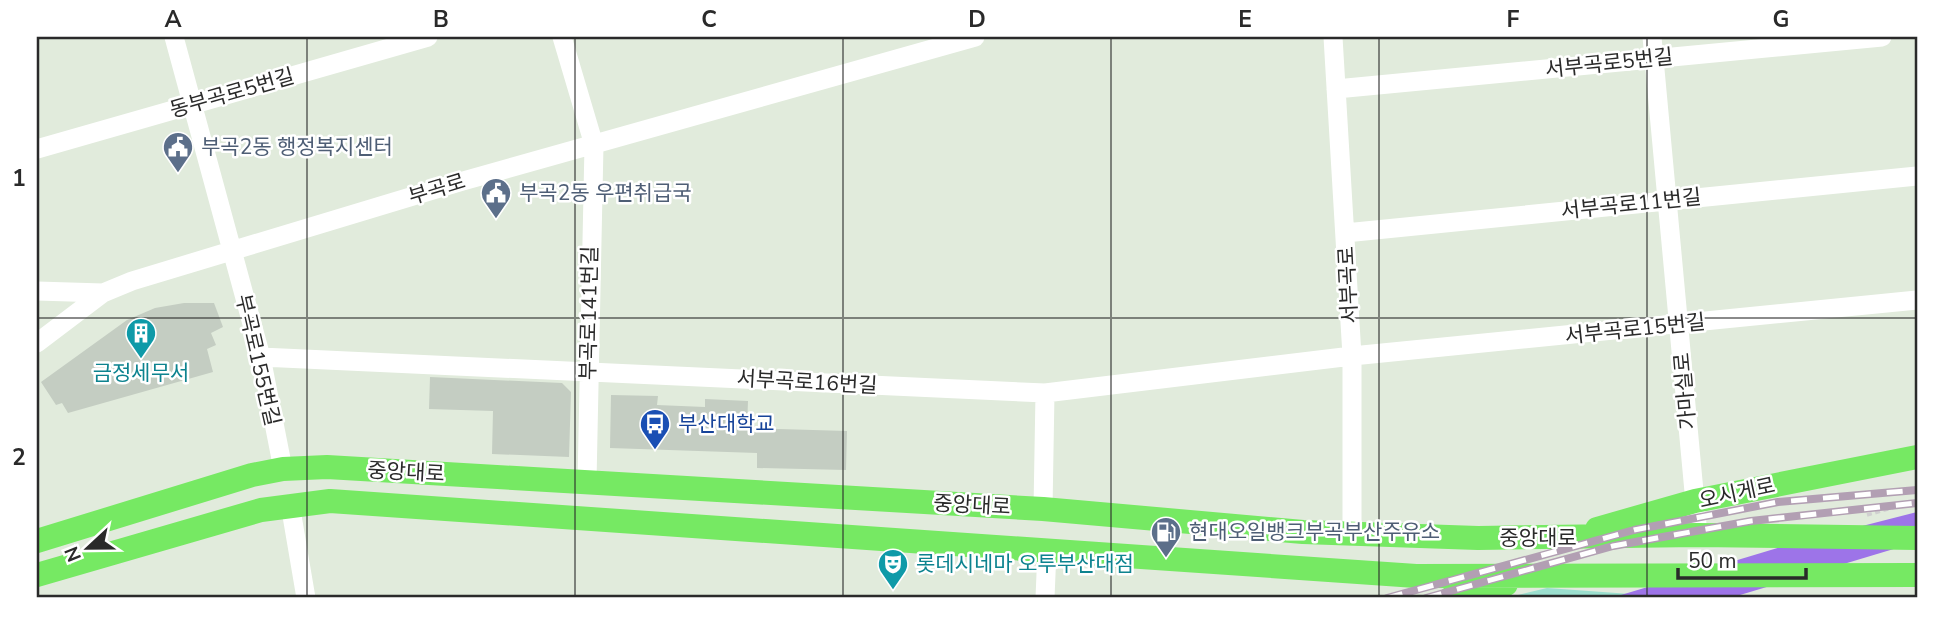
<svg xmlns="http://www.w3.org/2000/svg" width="1954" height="635" font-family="'Nunito Sans','Noto Sans KR',sans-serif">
<rect width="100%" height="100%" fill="#e1ebdc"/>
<path fill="#9bdfce" d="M1547,588L1686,598H1506Z"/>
<path fill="#9d74e8" d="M1917,512V542L1730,598H1611L1784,546Z"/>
<path fill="#c4cdc2" d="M184,303H214L223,327L211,333L216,345L207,349L213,372L68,413L62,403L56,405L41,382L127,320L155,308Z
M430,377L562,383L571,392L569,457L492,454L493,411L429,409Z
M611,395L658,396L657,405L705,407V399L748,401L747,428L847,431L846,470L757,468V453L610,448Z"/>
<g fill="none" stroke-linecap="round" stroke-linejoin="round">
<path stroke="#d0d0d0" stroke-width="3.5" stroke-dasharray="5 3.5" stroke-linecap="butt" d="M1867,515L1917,501"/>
<path stroke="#fff" stroke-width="19" d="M174,37L261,357L283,469
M562,37L594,145L587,482
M1333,37L1352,356V534
M1652,37L1698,535
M1336,89L1882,37
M37,149L428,37
M1345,233L1917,176
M37,291L103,293
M37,343L103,293L132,281L463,181L975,37
M261,357L1045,393L1352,356L1917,300
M290,504L306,598
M1043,509L1045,393
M1045,598L1047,550"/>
<path stroke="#76e963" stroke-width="24" d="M1597,529L1695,501L1917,457
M37,541L252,475L283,469L327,467L1043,509L1303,532L1478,538L1698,535L1917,538
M37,575L261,510L330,501L1416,576L1917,575
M1451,598L1506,584"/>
<g stroke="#b29fb3" stroke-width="8">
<path id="rail" d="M1387,598L1634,530L1778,502L1917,490
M1426,598L1613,546L1751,521L1917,503"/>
</g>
<use href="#rail" stroke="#fff" stroke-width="5" stroke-dasharray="16" stroke-linecap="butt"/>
</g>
<path fill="none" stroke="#2a2a2a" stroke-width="2" stroke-opacity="0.55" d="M307,37V598M575,37V598M843,37V598M1111,37V598M1379,37V598M1647,37V598M37,318H1917"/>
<defs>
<g id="civic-pin" transform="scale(1.575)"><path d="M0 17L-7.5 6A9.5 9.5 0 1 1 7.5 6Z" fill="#5c6f8a" stroke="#fff"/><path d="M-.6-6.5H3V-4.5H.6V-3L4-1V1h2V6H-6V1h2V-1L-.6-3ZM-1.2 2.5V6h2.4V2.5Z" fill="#fff"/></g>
<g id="building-pin" transform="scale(1.575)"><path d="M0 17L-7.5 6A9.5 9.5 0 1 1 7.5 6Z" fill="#0f9aa8" stroke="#fff"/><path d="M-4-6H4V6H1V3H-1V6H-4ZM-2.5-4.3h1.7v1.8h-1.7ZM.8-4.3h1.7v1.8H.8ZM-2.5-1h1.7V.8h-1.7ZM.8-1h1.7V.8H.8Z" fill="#fff"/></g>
<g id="bus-pin" transform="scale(1.575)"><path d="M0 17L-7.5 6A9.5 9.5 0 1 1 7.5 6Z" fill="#1a4fb4" stroke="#fff"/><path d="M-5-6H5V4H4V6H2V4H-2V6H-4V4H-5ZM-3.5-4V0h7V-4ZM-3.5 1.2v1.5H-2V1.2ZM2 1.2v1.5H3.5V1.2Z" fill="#fff"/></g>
<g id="fuel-pin" transform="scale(1.575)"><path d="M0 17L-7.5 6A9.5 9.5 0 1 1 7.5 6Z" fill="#5c6f8a" stroke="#fff"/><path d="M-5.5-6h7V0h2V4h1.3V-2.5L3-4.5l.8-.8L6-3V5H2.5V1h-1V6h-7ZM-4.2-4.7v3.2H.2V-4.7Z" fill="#fff"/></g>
<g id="theatre-pin" transform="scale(1.575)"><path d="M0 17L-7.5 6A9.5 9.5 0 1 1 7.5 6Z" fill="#0f9aa8" stroke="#fff"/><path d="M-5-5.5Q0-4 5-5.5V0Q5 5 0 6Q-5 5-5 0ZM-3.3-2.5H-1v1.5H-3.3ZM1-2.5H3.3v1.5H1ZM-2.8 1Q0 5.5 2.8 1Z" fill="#fff"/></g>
</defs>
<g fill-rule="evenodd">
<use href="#civic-pin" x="178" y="147"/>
<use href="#civic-pin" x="496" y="193"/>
<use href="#building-pin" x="141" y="333"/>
<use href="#bus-pin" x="655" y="424"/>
<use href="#fuel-pin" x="1166" y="532"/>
<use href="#theatre-pin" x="893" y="564"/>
</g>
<g text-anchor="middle" stroke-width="5" stroke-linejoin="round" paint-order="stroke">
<g font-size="21" fill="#2a2a2a" stroke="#fff">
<text transform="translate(1609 63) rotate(-6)" y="7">서부곡로5번길</text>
<text transform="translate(232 93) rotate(-16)" y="7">동부곡로5번길</text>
<text transform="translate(437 189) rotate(-17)" y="7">부곡로</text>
<text transform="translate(1631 204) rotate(-6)" y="7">서부곡로11번길</text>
<text transform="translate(1348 285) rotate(-93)" y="7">서부곡로</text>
<text transform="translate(589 313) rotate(-89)" y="7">부곡로141번길</text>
<text transform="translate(1635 329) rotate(-6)" y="7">서부곡로15번길</text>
<text transform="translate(258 360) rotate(77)" y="7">부곡로155번길</text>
<text transform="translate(807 382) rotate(3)" y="7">서부곡로16번길</text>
<text transform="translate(1685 391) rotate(-95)" y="7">가마실로</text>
<text transform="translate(406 472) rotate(3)" y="7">중앙대로</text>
<text transform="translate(1737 493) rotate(-12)" y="7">오시게로</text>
<text transform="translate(972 505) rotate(3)" y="7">중앙대로</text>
<text x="1538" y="545">중앙대로</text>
</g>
<g font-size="21" fill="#4e5e75" stroke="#fff" text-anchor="start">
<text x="201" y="154">부곡2동 행정복지센터</text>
<text x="519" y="200">부곡2동 우편취급국</text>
<text x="1189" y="539">현대오일뱅크부곡부산주유소</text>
</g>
<g font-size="21" fill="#0d838f" stroke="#fff">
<text x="141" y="380">금정세무서</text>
<text x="916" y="571" text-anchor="start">롯데시네마 오투부산대점</text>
</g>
<g font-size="21" fill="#164399" stroke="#fff" text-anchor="start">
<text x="678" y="431">부산대학교</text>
</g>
</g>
<rect width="1954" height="635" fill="none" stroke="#ffffff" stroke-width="77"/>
<g transform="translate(88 548) rotate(248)" stroke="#ffffff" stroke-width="5" paint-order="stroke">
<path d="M0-5L12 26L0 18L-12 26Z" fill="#2a2a2a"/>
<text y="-10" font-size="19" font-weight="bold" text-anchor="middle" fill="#2a2a2a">N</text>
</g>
<path d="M1678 568v10h128v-10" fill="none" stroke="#2a2a2a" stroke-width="3.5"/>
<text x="1688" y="568" font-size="21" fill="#2a2a2a" stroke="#ffffff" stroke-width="5" paint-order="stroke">50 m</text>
<rect x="38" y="38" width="1878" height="558" fill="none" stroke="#2a2a2a" stroke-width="2.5"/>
<g font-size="23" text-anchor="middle" font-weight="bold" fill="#2a2a2a">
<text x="173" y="27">A</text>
<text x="441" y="27">B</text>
<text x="709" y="27">C</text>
<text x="977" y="27">D</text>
<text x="1245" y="27">E</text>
<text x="1513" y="27">F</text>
<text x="1781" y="27">G</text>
<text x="19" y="186">1</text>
<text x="19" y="465">2</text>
</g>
</svg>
